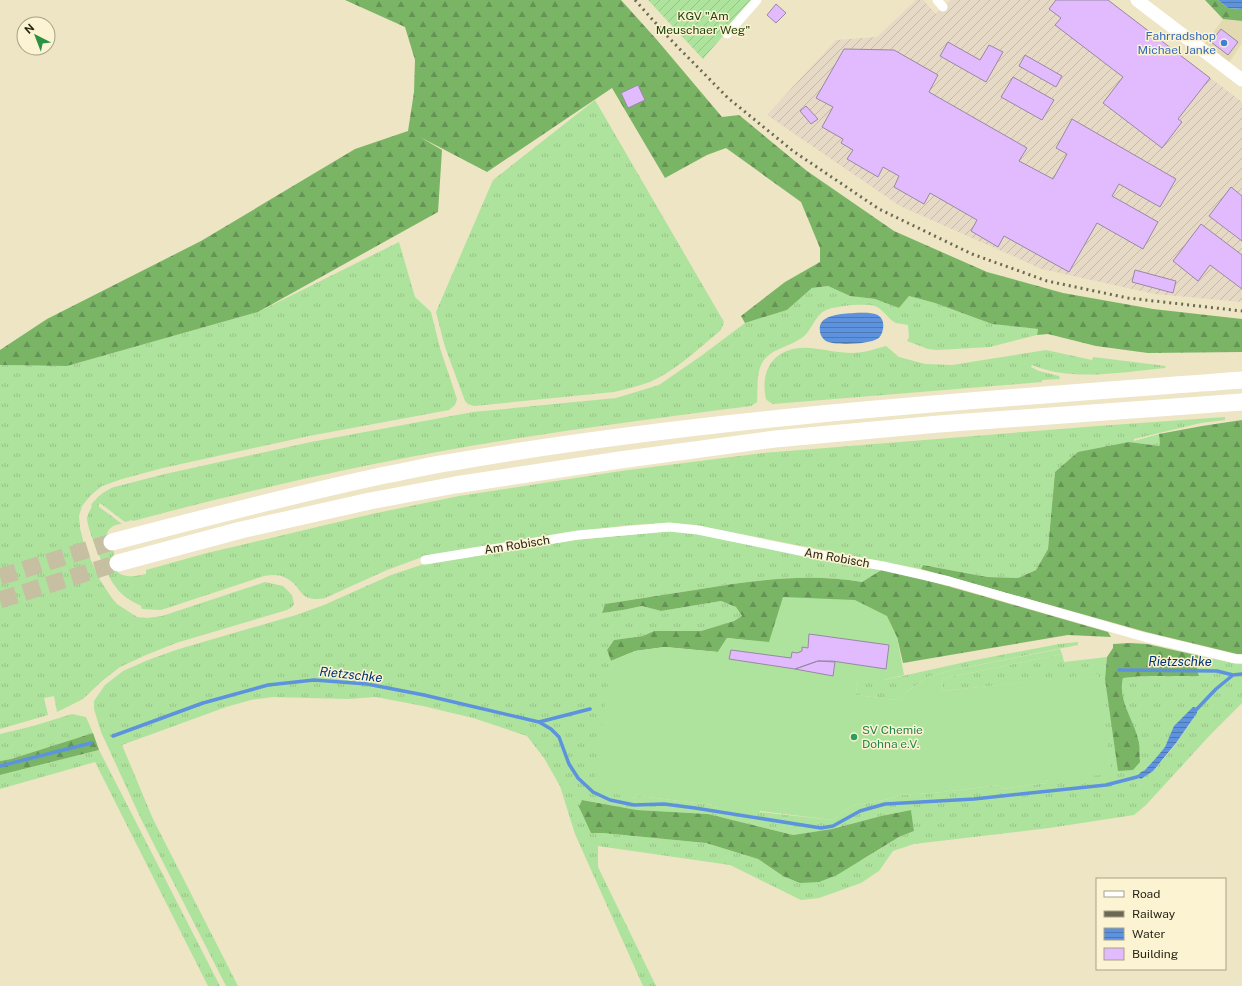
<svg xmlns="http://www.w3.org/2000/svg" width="1242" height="986" font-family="'Public Sans',sans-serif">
<defs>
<pattern id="industrial-furrows" width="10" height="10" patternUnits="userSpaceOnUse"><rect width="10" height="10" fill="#e6d9c5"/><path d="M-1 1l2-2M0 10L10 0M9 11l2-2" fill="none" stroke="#c5baa8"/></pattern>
<pattern id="grass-tufts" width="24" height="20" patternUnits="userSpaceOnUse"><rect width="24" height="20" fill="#aee39d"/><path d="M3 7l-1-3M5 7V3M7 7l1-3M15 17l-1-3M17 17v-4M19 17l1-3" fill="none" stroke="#96c386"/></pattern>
<pattern id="forest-firs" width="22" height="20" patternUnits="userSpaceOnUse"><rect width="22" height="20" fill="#7ab566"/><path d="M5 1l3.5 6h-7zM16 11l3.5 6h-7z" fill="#649353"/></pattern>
<pattern id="garden-furrows" width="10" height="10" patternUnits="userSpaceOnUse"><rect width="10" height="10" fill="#aee39d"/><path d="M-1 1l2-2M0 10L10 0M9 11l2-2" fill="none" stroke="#96c386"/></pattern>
<pattern id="water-rules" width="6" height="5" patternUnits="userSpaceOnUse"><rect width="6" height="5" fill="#5d93de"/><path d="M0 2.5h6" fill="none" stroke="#4d78b3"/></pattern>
</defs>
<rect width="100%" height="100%" fill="#ede5c4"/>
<path fill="#e3dab2" d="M1223,19L1242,21V43L1228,64L1204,45Z"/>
<path fill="url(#industrial-furrows)" d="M916,0H923L936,14L951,0H1108L1242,102V302L1155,294L1042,269L900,206L767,115L836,40L877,37Z"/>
<path fill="url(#grass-tufts)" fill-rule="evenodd" d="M595,100L724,322L721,330C699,348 677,370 650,382C639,386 626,389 614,392L474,406L468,404L465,401L445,347L436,312L493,180Z
M399,242L415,297L431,312L440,348L457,399L455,405L449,410L309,436L163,468L122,479L102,486L91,495L82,506L79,516L80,528L84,544L90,558L100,580L111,597L117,604L137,617L147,618L162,616L265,582L283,586L292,595L294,604L292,607L287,610L176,643L146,655L120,667L102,681L83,699L57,712L54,696L44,698L48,715L0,729V365L67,366L258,312Z
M828,286L850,296L875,299L899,308L909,296L935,303L992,324L1038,329L1037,335L990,347L937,350L928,349L907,341L909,337L908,325C904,324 900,324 896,323C886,318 883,306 869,305C858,304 836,306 826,310C815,315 812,330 803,337C790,347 771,348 762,363C756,374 758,389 757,402L751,406C650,419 548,432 448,450C342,469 237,493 133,521L132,520L125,522L100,503L98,506L122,524C113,524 107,529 106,538C108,543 112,547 114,552C114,556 112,559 113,562C116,580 133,577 146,574V570L207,553L372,514L459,496L621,471L763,453L1098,426L1225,417V420L1201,423L1134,439V441L1159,434L1160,446L1129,442L1055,472L1048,549L1036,570L1018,578L987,577L923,565L921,569L694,525L668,523L629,525L576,532L425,556L387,570L325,598C297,603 304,587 286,578C279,574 271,575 264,576L161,610L142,609L141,606C131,601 122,596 115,586C107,576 87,530 87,518C88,514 90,510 92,506L91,505C97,497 104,491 114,487L165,474L311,442L473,412L616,398L659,385L701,356L745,323L787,310L812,288Z
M886,346L899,357L925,364L952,365L1046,350L1092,360L1093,357L1166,366L1165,368C1123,372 1072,382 1032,365L1031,367L1039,371L1059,376L1060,379L1042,380V382L773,404L768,401L766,399C759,367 777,346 809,348C824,349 838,353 852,353C864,353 875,349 886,346Z
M669,531L703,534L883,569L862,582C808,573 755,580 701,589C669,594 637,599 605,604L602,613L623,610L642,606L661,611L721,601L736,607L742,616L734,621L701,631H654L643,636L614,640L607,650L611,661L630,799L639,796L713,805V807L833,820L851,806L894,798L898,795L933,793L1001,785L1002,789L1046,783L1066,678L943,691L941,679L1062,654L1064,662L1107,657L1105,679L1139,743C1132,723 1117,699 1123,678L1143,676H1199L1197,670L1200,656L1234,663L1242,664V703L1211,734L1146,805L1134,815L1049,828L914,844L893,851L879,871L861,883L819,898L801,900L730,865L598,846V867L656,986H643L575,834L560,786L544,758L527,736L473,718L423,706L376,697L348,699L273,697L251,700L226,707L122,745L153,819L238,986H226L142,821L101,732L94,709V701L105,685L123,671L148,660L179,649L296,615L324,605L391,575L427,563L576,540ZM1197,708V713C1181,736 1165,763 1141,779V772L1145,770L1155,759L1165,747L1170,737ZM583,800L637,810L708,814L793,835L832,829L881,816L911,810L914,831L899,837L862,860L783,876L758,859L706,843L603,833H591Z
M1078,642V645L952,670L928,677L895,700L856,695L858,680H884L970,661L1059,644Z
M72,714L86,717L93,733L11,759L0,761V734L33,726Z
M99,750L220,986H208L95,762L0,789V775Z"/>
<path fill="url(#forest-firs)" d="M345,0H621L657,40L722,117L739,115L807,171L894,231L987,272L1063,293L1153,309L1242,319V352L1148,353L1096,346L1048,334L1037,335L1038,329L992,324L935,303L909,296L899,308L875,299L850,296L828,286L812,288L787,310L745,323L741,316L785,282L820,262V248L801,202L726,148L707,155L665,178L612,88L487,172L420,137L442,150L438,212L258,312L67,366L0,365V350L47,319L201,241L355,149L408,131L414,92L415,60L405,27Z
M1205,0H1218L1228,8L1242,9V21L1223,19Z
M1242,420V654H1237L1146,632L921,569L923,565L987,577L1018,578L1036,570L1048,549L1055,472L1078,452L1129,442L1160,446L1159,434L1202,426Z
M883,569C959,588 1033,611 1108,632L1111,637L1068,635L903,663L897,637L770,643L727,638L718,652L665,647L635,651L611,661L607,650L614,640L643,636L654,631H701L734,621L742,616L736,607L721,601L661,611L642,606L623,610L602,613L605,604C637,599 669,594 701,589C755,580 808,573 862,582Z
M1130,643L1147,644L1200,656L1197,670L1199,676H1143L1123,678C1117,701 1135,721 1139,743C1140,749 1139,756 1140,762L1133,770L1118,771L1105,679L1107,657L1113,648V644Z
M93,733L99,750L0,775V761L11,759Z
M582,800L637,810L708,814L793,835L832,829L881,816L911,810L914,831L899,837L837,875L819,882L800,883L783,876L758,859L706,843L603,833H591L579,807Z"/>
<path fill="url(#garden-furrows)" d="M648,0H754L703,59Z"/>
<path fill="#aee39d" d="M783,597L855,600L887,616L897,637L904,675L884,680H858L856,695L895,700L928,677L952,670L1060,649L1062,654L941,679L943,691L1098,674L1111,774L1046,780V783L1002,789L1001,785L933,793L898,795L894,798L851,806L833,820L760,811L758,814L713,807V805L639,796L630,799L594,785L611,661L635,651L665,647L718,652L727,638L769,642Z"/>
<path fill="url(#water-rules)" d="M1218,0H1242V9L1228,8Z
M854,313C866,313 886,310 883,329C882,333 881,337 877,339C870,344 834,346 826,341C823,339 820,335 820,331C817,314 843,314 854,313Z
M1193,707L1197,708V713L1176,743L1153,771L1141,779L1137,777L1141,772L1145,770L1155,759L1165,747L1174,726Z"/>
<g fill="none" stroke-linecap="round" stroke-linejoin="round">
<path stroke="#5d93de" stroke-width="3.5" d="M1119,670L1217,671L1233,675L1242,674
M1195,711L1216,689L1233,675
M539,722L551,729L559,737L569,764L578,778L593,792L610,800L634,805L664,804L695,808L821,828L833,826L860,811L885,804L974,799L1106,785L1137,777L1141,775
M113,736L203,703L268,685L314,680L367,684L424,695L539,722L590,709
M0,766L91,743"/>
</g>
<path fill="#e2bbfe" stroke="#9888a4" d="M1056,0H1108L1210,78L1178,119L1182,122L1162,148L1103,103L1123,77L1055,25L1061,18L1049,9Z
M776,4L786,13L776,23L767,15Z
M1221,29L1238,42L1228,55L1211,42Z
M948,42L980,60L989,45L1003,52L986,82L940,56Z
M844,49L894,50L938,75L929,92L1027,148L1019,161L1053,179L1067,154L1056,148L1072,119L1176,179L1160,207L1119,184L1112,196L1158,222L1143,249L1097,223L1069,272L1004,236L998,247L971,231L977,220L930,193L924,204L894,187L899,176L883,167L878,177L847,159L853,150L841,143L843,139L822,127L833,107L816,98Z
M1025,55L1062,76L1056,87L1019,66Z
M1013,77L1054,100L1042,120L1001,97Z
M638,85L645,100L628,108L621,93Z
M806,106L818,119L811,124L800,111Z
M1231,187L1242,196V241L1209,216Z
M1201,224L1242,255V289L1210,265L1198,281L1173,261Z
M1135,270L1176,281L1173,293L1132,282Z
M809,634L889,645L886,669L832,661H818L795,669L729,659L731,650L791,658L792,652L797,653L802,651V647L808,648Z
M818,661L835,662L833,676L795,669Z"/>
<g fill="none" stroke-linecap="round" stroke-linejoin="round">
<path stroke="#c6bfa2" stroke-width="17" stroke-dasharray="17 8" stroke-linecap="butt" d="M0,577L112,542
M0,600L118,563"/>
<path stroke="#fff" stroke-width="9" d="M937,0L943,7
M727,34L757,0
M425,560L578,535L669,527L698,530L819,555L883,566L949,581L1144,637L1236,659H1242"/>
<path stroke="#fff" stroke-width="13" d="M1137,0L1242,80"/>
<path stroke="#fff" stroke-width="17" d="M112,542C203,518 293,495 385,475C408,471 430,465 453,462C714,417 978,400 1242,380
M118,563L241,530L370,501L455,485L620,460L775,439L939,424L1242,402"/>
<path stroke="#6d6854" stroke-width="3" stroke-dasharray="2 4" stroke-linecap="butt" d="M635,0L669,38L728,98L793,151L879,209L972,254L1047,281L1128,298L1242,311"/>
</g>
<circle fill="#3f7fe0" stroke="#fbf3d1" stroke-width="1.5" cx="1224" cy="43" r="4"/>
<circle fill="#2e9e5b" stroke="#fbf3d1" stroke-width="1.5" cx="854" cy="737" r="4"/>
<g text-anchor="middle" stroke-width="3" stroke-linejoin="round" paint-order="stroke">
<g font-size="12" fill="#1e450f" stroke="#fbf3d1">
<text x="703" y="20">KGV "Am<tspan x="703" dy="14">Meuschaer Weg"</tspan></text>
</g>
<g font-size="12" fill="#366cbe" stroke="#fbf3d1" text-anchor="end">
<text x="1216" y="40">Fahrradshop<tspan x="1216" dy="14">Michael Janke</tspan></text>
</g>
<g font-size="12" fill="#282518" stroke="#fbf3d1">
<text transform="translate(517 545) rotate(-9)" y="4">Am Robisch</text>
<text transform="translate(837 558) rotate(10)" y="4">Am Robisch</text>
</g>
<g font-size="12" fill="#27864d" stroke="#fbf3d1" text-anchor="start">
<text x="862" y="734">SV Chemie<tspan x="862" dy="14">Dohna e.V.</tspan></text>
</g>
<g font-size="13" font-style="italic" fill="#003577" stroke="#fbf3d1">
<text x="1180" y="666">Rietzschke</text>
<text transform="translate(351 674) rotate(6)" y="5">Rietzschke</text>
</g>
</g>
<rect x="1096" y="878" width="130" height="92" fill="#fbf3d1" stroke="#a7a187"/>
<rect x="1104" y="891" width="20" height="6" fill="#ffffff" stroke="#a7a187"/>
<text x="1132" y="898" font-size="12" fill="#282518">Road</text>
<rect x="1104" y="911" width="20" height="6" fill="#6d6854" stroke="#a7a187"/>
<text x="1132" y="918" font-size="12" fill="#282518">Railway</text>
<rect x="1104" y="928" width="20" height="12" fill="url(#water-rules)" stroke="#a7a187"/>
<text x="1132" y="938" font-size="12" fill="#282518">Water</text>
<rect x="1104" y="948" width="20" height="12" fill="#e2bbfe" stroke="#a7a187"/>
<text x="1132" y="958" font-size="12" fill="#282518">Building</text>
<g transform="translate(36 36) rotate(318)"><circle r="19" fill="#fbf3d1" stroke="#a7a187"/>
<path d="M0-3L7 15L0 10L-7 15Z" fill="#2c9045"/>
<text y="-6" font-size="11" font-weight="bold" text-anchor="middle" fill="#282518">N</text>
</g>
</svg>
